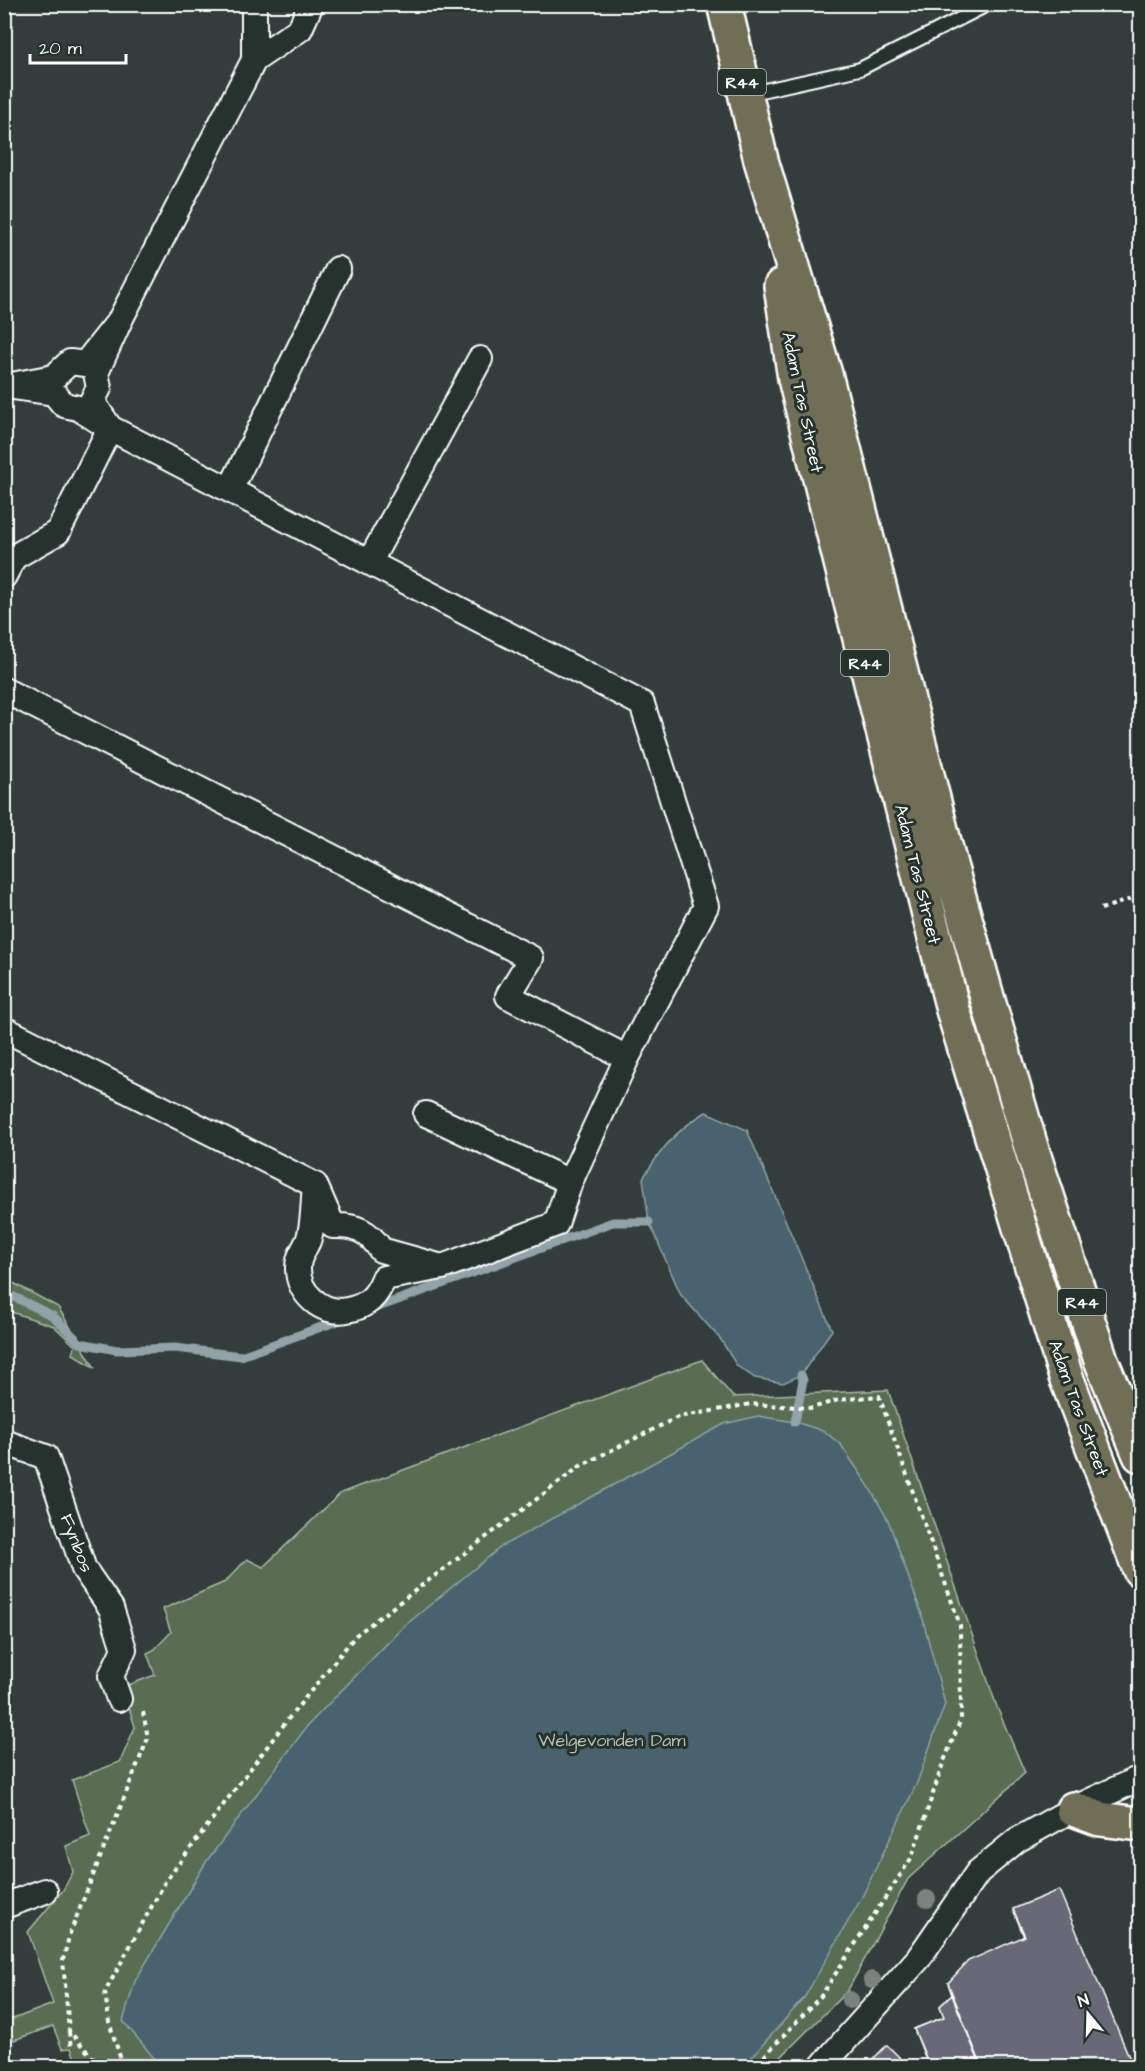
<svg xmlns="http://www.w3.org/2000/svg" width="1145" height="2071" font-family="'Architects Daughter',sans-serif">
<rect width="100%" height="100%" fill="#333e3c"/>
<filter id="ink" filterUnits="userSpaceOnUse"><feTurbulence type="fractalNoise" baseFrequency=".0167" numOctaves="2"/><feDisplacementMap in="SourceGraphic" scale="12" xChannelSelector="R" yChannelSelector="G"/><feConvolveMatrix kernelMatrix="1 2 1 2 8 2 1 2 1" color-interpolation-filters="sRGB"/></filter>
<g filter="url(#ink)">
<path fill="#586d51" stroke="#acb6a8" stroke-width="1.5" d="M4,1278L58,1307L95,1368L73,1354L75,1346L54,1326L5,1310Z
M702,1360L733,1397L888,1390L997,1707L1025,1773L908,1879L848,1990L772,2066H78L71,2048L62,2049L53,2026L14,2040L5,2022L53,2004L28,1932L63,1890L73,1872L66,1846L90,1836L72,1780L120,1762L135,1727L123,1687L155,1675L147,1653L155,1649L171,1632L163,1609L225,1582L247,1559L263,1567L341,1493Z"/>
<path fill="#48646e" stroke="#91a2a8" stroke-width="1.5" d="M706,1112L747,1130L832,1330L801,1375L783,1383L755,1378L737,1366L721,1340L681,1295L649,1222L643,1178C662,1148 675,1131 706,1112Z
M758,1416L795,1422L824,1431L841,1445L868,1485L888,1520L921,1612L945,1704L917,1783L861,1899L804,1998L744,2066H165L154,2058L123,2021L135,1981L206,1862L308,1725L403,1627L502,1546L724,1424Z"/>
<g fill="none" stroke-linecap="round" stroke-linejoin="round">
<path stroke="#91a2a8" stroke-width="9" d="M4,1292L53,1316L80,1343L117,1350L175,1348L241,1356L346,1318
M370,1310L613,1222H649
M795,1422L803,1380L801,1375"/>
<g stroke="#fff" stroke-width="16">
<path id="lane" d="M747,94L860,69L989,4"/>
</g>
<g stroke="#fff" stroke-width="28">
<path id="street" d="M254,60L300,29L311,4
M120,320L96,373L99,388L92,401L110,428L78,408L64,405L54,393L6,386L54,377L70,362L85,364Z
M120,320L254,60V4
M230,490L338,269
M369,563L480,359
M4,576L14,557L58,532L110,428L642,704L706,906L627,1058L508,996L531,958L4,690
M4,1029L315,1185
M426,1114L570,1182L627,1058
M442,1267L381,1250C369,1231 355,1225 333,1226L315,1185C313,1203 314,1225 308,1241C304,1250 298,1257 298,1267C297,1293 322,1315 347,1310C367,1307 377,1296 384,1278L442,1267L556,1224L570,1182
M4,1442L46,1457L84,1569L111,1608L124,1649L111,1676L119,1699
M4,1906L45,1891
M822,2066L918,1959L978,1872L1017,1840L1073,1809L1140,1778"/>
</g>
<g stroke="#fff" stroke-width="38">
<path id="primary" d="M724,4L761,160L825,374L950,865L989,1004L1031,1147L1101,1360L1140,1455
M781,286L795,379L953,1010L1066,1377L1140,1570
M1073,1809L1100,1819L1140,1824"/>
</g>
<path stroke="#fff" stroke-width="4" stroke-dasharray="4.5 4.5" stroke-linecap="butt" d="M1101,909L1140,896
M69,2032L71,2048
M100,2066L69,2031L63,1960L70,1933L148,1738L143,1712
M123,2066L109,2022L105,1992L165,1882L285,1723L356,1635L582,1465L678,1417L751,1404L812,1408L838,1400L879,1396L960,1625L961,1719L942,1766L912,1857L821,1996L755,2066"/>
<use href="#lane" stroke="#26332d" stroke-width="12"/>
<use href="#street" stroke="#26332d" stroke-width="24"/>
<use href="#primary" stroke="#716e59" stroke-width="33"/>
</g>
<g fill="#7a847c">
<circle cx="927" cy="1899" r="9"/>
<circle cx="872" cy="1980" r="9"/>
<circle cx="850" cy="2000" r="9"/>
</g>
<path fill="#595a65" stroke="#fff" stroke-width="1.5" d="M1013,1909L1133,2067H929L914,2029L944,2017L940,2006L952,1995L948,1983L1024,1937Z"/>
<path fill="#676976" stroke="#fff" stroke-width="1.5" d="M1059,1890L1133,2066L982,2067L948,1983L968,1961L1025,1936L1013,1909Z
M952,1995L981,2067H930L914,2029L944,2017L940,2006Z
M887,2045L909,2067H865Z"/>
</g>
<g text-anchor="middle" stroke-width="6" stroke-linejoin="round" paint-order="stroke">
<g fill="#26332d" stroke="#bec2c0" stroke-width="1.5">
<rect x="718" y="69" width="48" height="26" rx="4.5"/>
<rect x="841" y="650" width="48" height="26" rx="4.5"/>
<rect x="1058" y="1289" width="48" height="26" rx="4.5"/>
</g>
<g font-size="16" font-weight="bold" fill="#fff">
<text x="742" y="88">R44</text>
<text x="865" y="669">R44</text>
<text x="1082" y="1308">R44</text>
</g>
<g font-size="18" fill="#fff" stroke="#26332d">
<text transform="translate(803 402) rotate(78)" y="6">Adam Tas Street</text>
<text transform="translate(918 874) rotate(76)" y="6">Adam Tas Street</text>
<text transform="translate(1079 1408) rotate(70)" y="6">Adam Tas Street</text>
<text transform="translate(77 1543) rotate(69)" y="6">Fynbos</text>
</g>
<g font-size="18" fill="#b4bdb1" stroke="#26332d">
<text x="612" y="1746">Welgevonden Dam</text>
</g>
</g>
<rect width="1145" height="2071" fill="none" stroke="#26332d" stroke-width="24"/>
<rect x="12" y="12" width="1121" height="2047" fill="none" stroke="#fff" stroke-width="2" filter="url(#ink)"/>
<g transform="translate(1088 2014) rotate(341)" stroke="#26332d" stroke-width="4.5" paint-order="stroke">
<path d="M0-4.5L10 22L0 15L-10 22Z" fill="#ffffff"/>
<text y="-9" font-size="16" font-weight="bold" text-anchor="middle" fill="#ffffff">N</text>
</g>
<path d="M30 54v9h96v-9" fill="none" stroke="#ffffff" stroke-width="3"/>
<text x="39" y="54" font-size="18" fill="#ffffff" stroke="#26332d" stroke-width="4.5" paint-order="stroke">20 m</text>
</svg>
